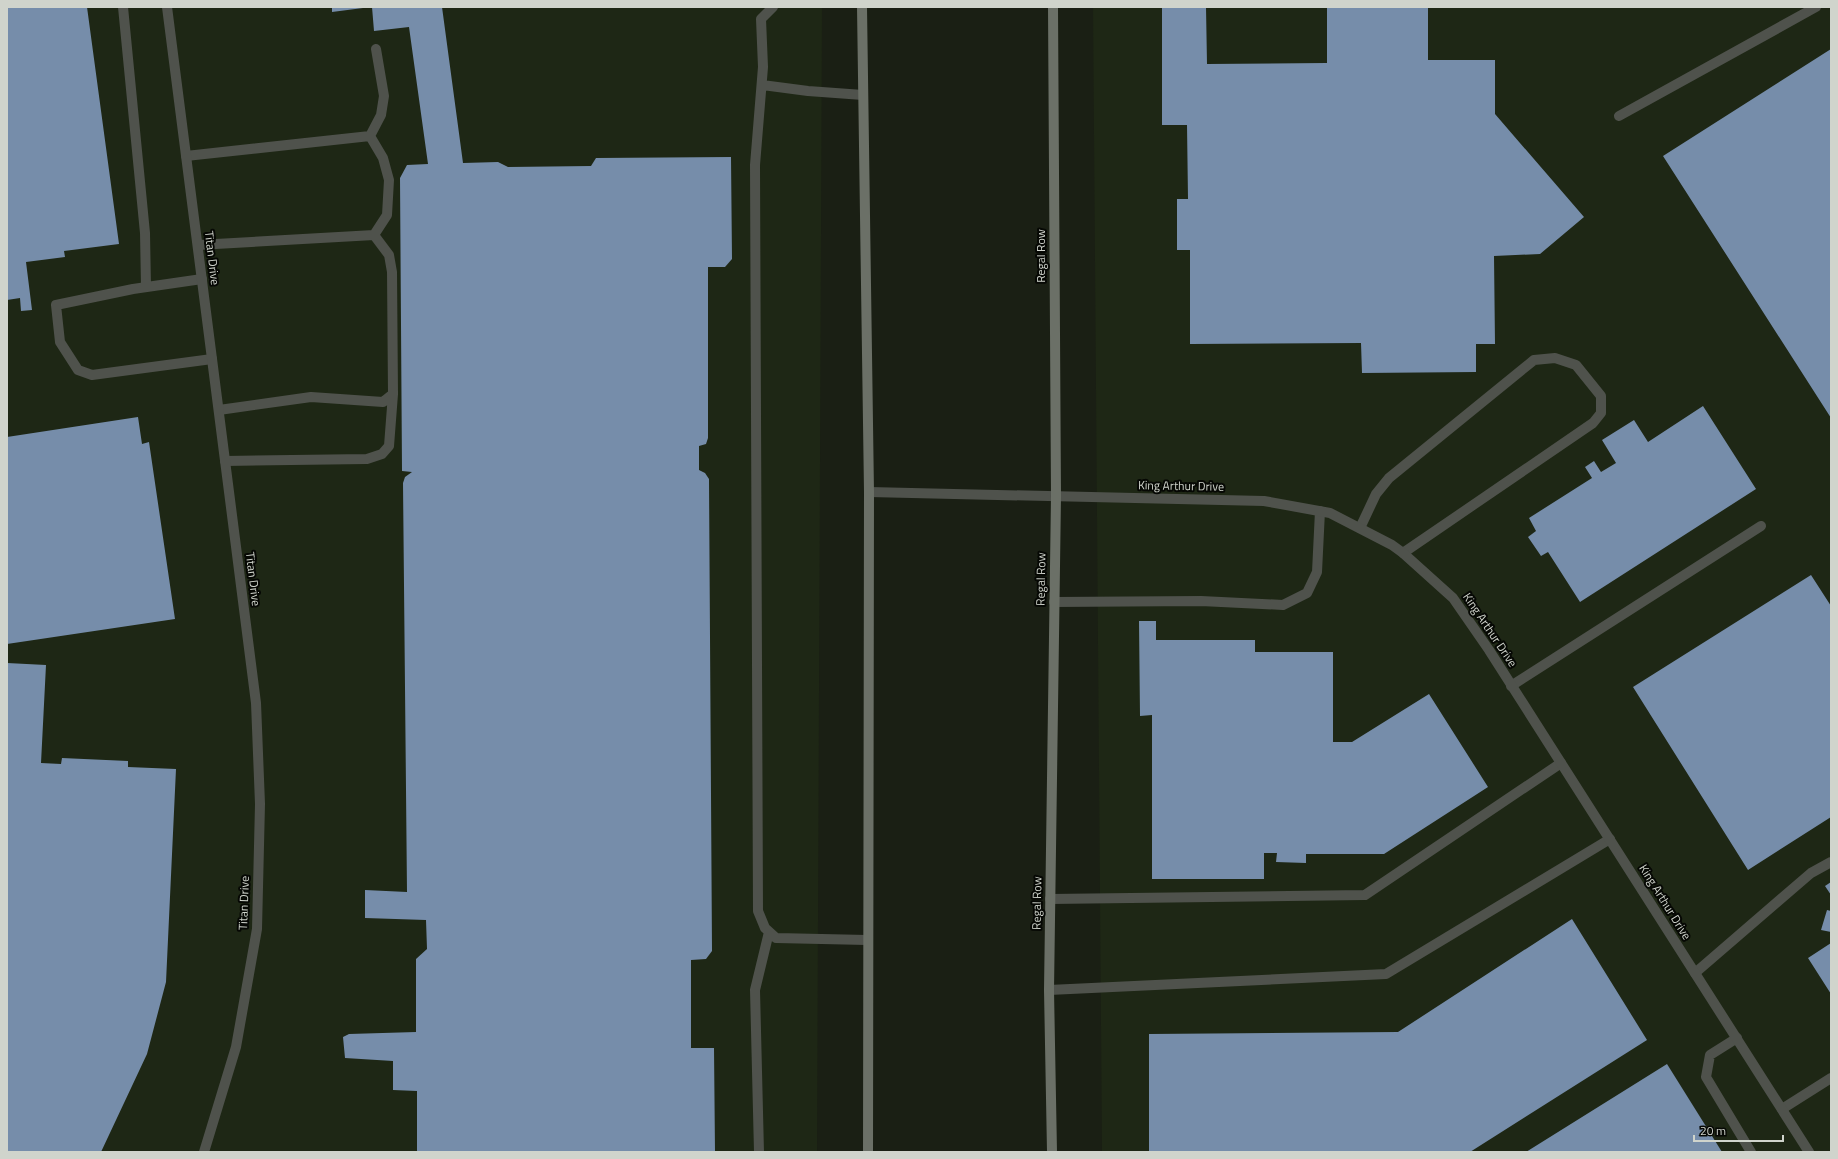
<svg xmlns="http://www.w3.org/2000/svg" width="1838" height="1159" font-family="'Titillium Web',sans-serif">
<rect width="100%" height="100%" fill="#1a1f14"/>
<path fill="#1e2715" d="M7,7H822L817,1152H7Z
M1093,7H1831V1152H1102Z"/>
<path fill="#768daa" d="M7,7H87L119,244L64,251L65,257L26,262L32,310L21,311L20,298L7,300Z
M332,7H363V8L332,12Z
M372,7H442L463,163L498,162L508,167L591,166L596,158L731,157L732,259L725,267H708V438L706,444L699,446V470L705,473L709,479L712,951L706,959L691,960V1048H714L715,1152H417V1091L393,1090V1061L345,1058L343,1037L349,1034L416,1032V959L427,949L426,920L365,918V890L407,892L403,483L405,477L412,472L402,471L400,178L407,165L428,164L409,27L374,31Z
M1162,7H1206L1207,64L1327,63V7H1428V60H1495V114L1584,217L1540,254L1494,256L1495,344H1476V372L1362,373L1361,343L1190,344V250H1177V199H1188L1187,125H1162Z
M1831,49V418L1663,156Z
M1703,406L1756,489L1580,602L1548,552L1541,556L1528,537L1536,531L1529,518L1592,478L1585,467L1594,461L1601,472L1616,463L1602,440L1634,420L1648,442Z
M138,417L142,444L149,442L175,619L7,644V437Z
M1811,575L1831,606V817L1748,870L1633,687Z
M1139,621H1156V640H1255V652H1333V742H1352L1429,694L1488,787L1384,854H1306V863L1276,862L1277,853H1264V879H1152V715L1140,716Z
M7,663L46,665L41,763L61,764L62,758L128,761V767L176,769L166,982L147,1054L101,1152H7Z
M1831,882V895L1825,886Z
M1827,910L1831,911V932L1821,930Z
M1572,919L1647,1040L1470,1152H1149V1034L1398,1032Z
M1831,943V994L1808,958Z
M1667,1064L1722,1152H1526Z"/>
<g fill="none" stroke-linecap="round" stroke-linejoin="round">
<path stroke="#4f524c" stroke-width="10" d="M123,7L145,233L146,287
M773,7L761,19L763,67L755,165L758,911L765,928L776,938L867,940
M762,85L808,91L863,95
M1619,116L1816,7
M370,136L383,158L389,180L387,215L374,235
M370,136L381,115L384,96L376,49
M186,156L370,136
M198,245L374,235
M202,279L133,289L56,305L60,342L78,370L92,375L212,359
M219,410L311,397L383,402L393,394
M225,461L367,459L382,454L389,446L393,394L392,272L389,255L374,235
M1360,528L1376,494L1389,478L1534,360L1555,358L1576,365L1601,396V413L1593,423L1403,553
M1054,602L1201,601L1283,605L1307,593L1317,572L1320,511
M1511,686L1761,526
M1050,899L1365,895L1561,763
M1695,973L1811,873L1831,862
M1049,990L1386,974L1610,839
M1737,1038L1710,1055L1706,1077L1751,1152
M1782,1109L1831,1078
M759,1152L755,990L769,932"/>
<path stroke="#4f524c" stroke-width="10" d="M167,7L256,703L260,804L257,929L236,1047L204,1152
M869,492L1264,501L1330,513L1392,545L1403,553L1453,598L1489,650L1809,1152"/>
<path stroke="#6b7067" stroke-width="10" d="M862,7L869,492L868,1152
M1052,1152L1049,990L1056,496L1053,7"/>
</g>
<g text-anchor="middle" stroke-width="4" stroke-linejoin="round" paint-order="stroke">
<g font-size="12" fill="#d0d4cc" stroke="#060804">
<text transform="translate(1041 256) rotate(-90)" y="4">Regal Row</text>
<text transform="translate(212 258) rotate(83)" y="4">Titan Drive</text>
<text transform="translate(1181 486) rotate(1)" y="4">King Arthur Drive</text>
<text transform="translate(253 579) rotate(83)" y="4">Titan Drive</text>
<text transform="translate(1041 579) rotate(-89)" y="4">Regal Row</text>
<text transform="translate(1490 630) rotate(56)" y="4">King Arthur Drive</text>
<text transform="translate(1665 902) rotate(58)" y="4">King Arthur Drive</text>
<text transform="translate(244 903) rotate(-88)" y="4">Titan Drive</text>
<text transform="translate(1037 903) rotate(-89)" y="4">Regal Row</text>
</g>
</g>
<rect width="1838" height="1159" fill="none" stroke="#d0d4cc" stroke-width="16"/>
<path d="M1694 1135v6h89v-6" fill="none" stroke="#d0d4cc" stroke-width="2"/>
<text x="1700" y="1135" font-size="12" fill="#d0d4cc" stroke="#060804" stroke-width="3" paint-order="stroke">20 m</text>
</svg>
